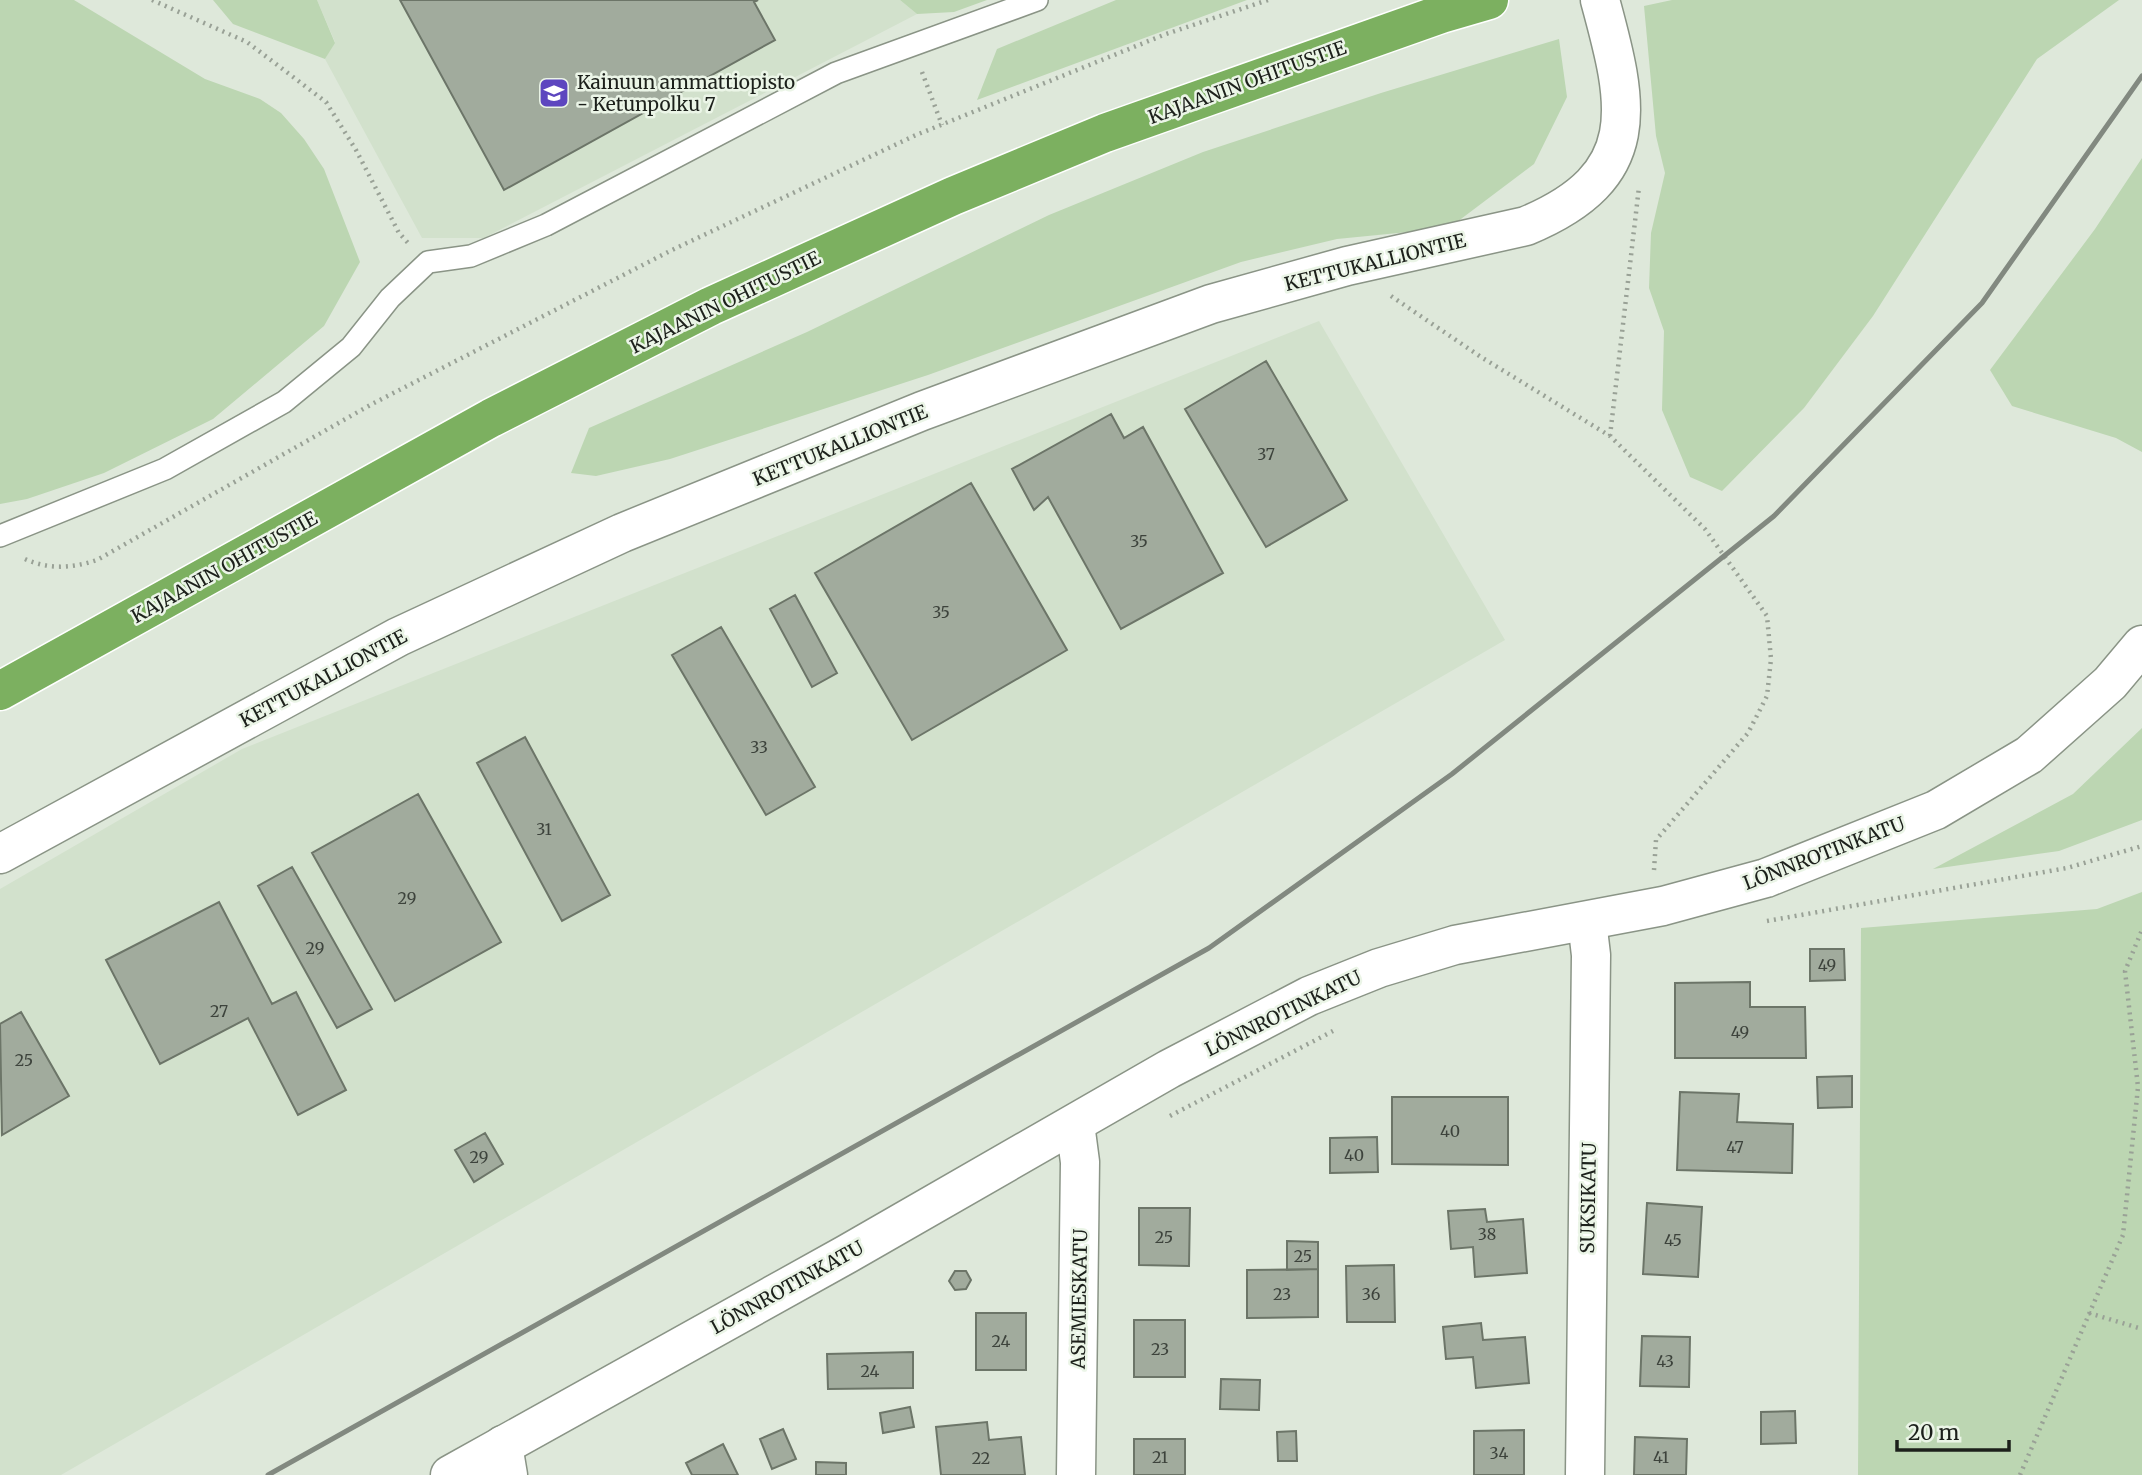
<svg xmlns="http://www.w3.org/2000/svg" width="2142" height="1475" font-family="Merriweather,serif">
<rect width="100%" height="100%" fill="#dee8da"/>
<path fill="#d2e1cc" d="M317,0H900L917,14L484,238H422L325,59L335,42Z
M1319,321L1505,640L61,1475H0V889L242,749Z"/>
<path fill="#bcd6b2" d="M0,0H74L205,79L260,99L281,113L304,139L324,169L360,262L324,326L213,419L104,473L27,499L0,504Z
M213,0H317L335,43L325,59L233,24Z
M900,0H987L954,12L917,14Z
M1116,0H1247L977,100L997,49Z
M1672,0H2119L2037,59L1873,316L1804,408L1722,491L1690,477L1662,410L1664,331L1649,288L1651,233L1665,173L1656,136L1644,6Z
M1559,39L1567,97L1534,164L1449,228L1337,239L1241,262L928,375L670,459L596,476L571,473L589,428L807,332L1049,215L1203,152L1381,93Z
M2142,158V452L2116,438L2012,406L1990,370L2095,229Z
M2142,728V820L2059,851L1933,869L2073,794Z
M2142,892V1475H1858L1861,928L2097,909Z"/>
<path fill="#a1ab9d" stroke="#6c7568" stroke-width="2" d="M400,0H758L754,2L775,40L504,190Z
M1266,361L1347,500L1266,547L1185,409Z
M1111,414L1124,438L1143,427L1223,573L1121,629L1048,497L1034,510L1012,469Z
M971,483L1067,650L912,740L815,573Z
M795,595L837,673L812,687L770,609Z
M721,627L815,787L766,815L672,655Z
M525,737L610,895L562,921L477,763Z
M418,794L501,942L395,1001L312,853Z
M292,867L372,1009L337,1028L258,886Z
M219,902L272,1004L296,992L346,1090L298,1115L248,1018L160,1064L106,960Z
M1810,949H1844L1845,980L1810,981Z
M1750,982V1007H1805L1806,1058H1675V983Z
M21,1012L69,1096L2,1135L0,1024Z
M1852,1076V1107L1818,1108L1817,1077Z
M1680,1092L1739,1094L1737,1122L1793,1124L1792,1173L1677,1170Z
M1392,1097H1508V1165L1392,1164Z
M485,1133L503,1164L474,1182L455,1150Z
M1377,1137L1378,1172L1330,1173V1138Z
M1647,1203L1702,1207L1698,1277L1643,1274Z
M1139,1208H1190L1189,1266L1139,1265Z
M1485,1209L1487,1222L1523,1219L1527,1273L1475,1277L1473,1247L1451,1249L1448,1211Z
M1287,1241L1318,1242V1269L1287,1270Z
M1394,1265L1395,1322H1347L1346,1266Z
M1318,1269V1317L1247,1318V1270Z
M955,1271H966L971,1280L966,1289L955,1290L949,1281Z
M976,1313H1026V1370H976Z
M1134,1320H1185V1377H1134Z
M1481,1323L1483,1340L1525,1337L1529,1383L1476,1388L1473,1357L1446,1359L1443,1327Z
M1642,1336L1690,1337L1689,1387L1640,1386Z
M913,1352V1388L828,1389L827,1354Z
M1221,1379L1260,1380L1259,1410L1220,1409Z
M910,1407L914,1427L883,1433L880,1413Z
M1795,1411L1796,1443L1761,1444V1412Z
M987,1422L989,1440L1021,1437L1025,1475H941L936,1427Z
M783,1429L796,1459L772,1469L760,1439Z
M1524,1430V1475H1474V1431Z
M1296,1431L1297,1461H1278L1277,1432Z
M1635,1437L1687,1439L1686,1475H1634Z
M1134,1439H1185V1475H1134Z
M723,1444L738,1475H692L686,1463Z
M816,1462L846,1463V1475H816Z"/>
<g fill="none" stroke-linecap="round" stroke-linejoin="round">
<g stroke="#8a9486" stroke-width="24">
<path id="service" d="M0,536L165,469L284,402L351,347L390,298L428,262L471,256L546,225L836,73L1037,0"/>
</g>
<g stroke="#8a9486" stroke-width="41">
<path id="minor" d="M0,854L398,637L622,533L922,411L1211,304L1347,266L1526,226C1646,176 1629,106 1600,0
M1075,1124L1080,1162L1076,1475
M503,1445L508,1475
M1585,1475L1591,955L1587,921"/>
</g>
<g stroke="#8a9486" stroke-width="41">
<path id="tertiary" d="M450,1475L847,1254L1169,1069L1309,996L1379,968L1455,945L1663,906L1766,878L1936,810L2029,755L2110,683L2142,645"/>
</g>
<g stroke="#fff" stroke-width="41">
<path id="trunk" d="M0,691L491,418L711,306L953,196L1105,133L1441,14L1489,0"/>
</g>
<path stroke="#99a196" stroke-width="4.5" stroke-dasharray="2 5" stroke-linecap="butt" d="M152,0L247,42L326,102L356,150L399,233L408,243
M922,72L942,125
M1391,296L1481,357L1610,436L1705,529L1767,616L1771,659L1767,696L1748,733L1656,840L1654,870
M1610,436L1639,187
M25,559C49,570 73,568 97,560L372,404L672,250L916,135L1166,34L1268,0
M1767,921L2067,868L2142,846
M1170,1116L1333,1031
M2089,1313L2142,1329
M2020,1475L2123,1235L2138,1087L2125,971L2142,930"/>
<use href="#service" stroke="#fff" stroke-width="21"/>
<use href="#minor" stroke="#fff" stroke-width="38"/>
<use href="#tertiary" stroke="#fff" stroke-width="38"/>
<use href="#trunk" stroke="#7cb060" stroke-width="38"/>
<path stroke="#828980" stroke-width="5" d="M268,1475L1209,948L1452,774L1774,516L1982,303L2142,76"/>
</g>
<defs>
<g id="school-square" transform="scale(1.575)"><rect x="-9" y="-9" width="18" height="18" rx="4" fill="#5d46bf" stroke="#ebf5e7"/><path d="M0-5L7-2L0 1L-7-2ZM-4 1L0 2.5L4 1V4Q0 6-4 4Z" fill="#fff"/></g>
</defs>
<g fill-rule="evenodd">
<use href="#school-square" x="554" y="93"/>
</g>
<g text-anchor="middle" stroke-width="5" stroke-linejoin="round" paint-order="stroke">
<g font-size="16" fill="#3d433c">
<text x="1266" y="460">37</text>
<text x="1139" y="547">35</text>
<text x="941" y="618">35</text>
<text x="759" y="753">33</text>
<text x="544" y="835">31</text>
<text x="407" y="904">29</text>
<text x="315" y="954">29</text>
<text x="1827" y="971">49</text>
<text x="219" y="1017">27</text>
<text x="1740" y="1038">49</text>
<text x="24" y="1066">25</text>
<text x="1450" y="1137">40</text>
<text x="1735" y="1153">47</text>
<text x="1354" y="1161">40</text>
<text x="479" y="1163">29</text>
<text x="1487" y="1240">38</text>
<text x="1164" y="1243">25</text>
<text x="1673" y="1246">45</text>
<text x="1303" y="1262">25</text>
<text x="1282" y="1300">23</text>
<text x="1371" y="1300">36</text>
<text x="1001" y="1347">24</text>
<text x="1160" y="1355">23</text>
<text x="1665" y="1367">43</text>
<text x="870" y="1377">24</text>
<text x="1499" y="1459">34</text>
<text x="1160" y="1463">21</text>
<text x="1661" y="1463">41</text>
<text x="981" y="1464">22</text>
</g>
<g font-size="19" fill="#1c201b" stroke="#ebf5e7" text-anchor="start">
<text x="577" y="89">Kainuun ammattiopisto<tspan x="577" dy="22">- Ketunpolku 7</tspan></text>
</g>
<g font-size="19" fill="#1c201b" stroke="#ebf5e7">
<text transform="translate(1247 82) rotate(-20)" y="7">KAJAANIN OHITUSTIE</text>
<text transform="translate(1375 262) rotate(-14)" y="7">KETTUKALLIONTIE</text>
<text transform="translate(725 302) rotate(-26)" y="7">KAJAANIN OHITUSTIE</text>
<text transform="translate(840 445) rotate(-22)" y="7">KETTUKALLIONTIE</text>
<text transform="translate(224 567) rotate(-29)" y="7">KAJAANIN OHITUSTIE</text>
<text transform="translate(323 678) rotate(-28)" y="7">KETTUKALLIONTIE</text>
<text transform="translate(1824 853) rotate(-21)" y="7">LÖNNROTINKATU</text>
<text transform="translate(1283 1013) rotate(-26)" y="7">LÖNNROTINKATU</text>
<text transform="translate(1588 1198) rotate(-89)" y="7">SUKSIKATU</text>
<text transform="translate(787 1287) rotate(-29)" y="7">LÖNNROTINKATU</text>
<text transform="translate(1079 1299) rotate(-89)" y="7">ASEMIESKATU</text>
</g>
</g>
<path d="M1897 1440v10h112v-10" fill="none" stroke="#1c201b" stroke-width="3.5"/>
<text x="1908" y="1440" font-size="21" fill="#1c201b" stroke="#ebf5e7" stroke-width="5" paint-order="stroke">20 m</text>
</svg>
